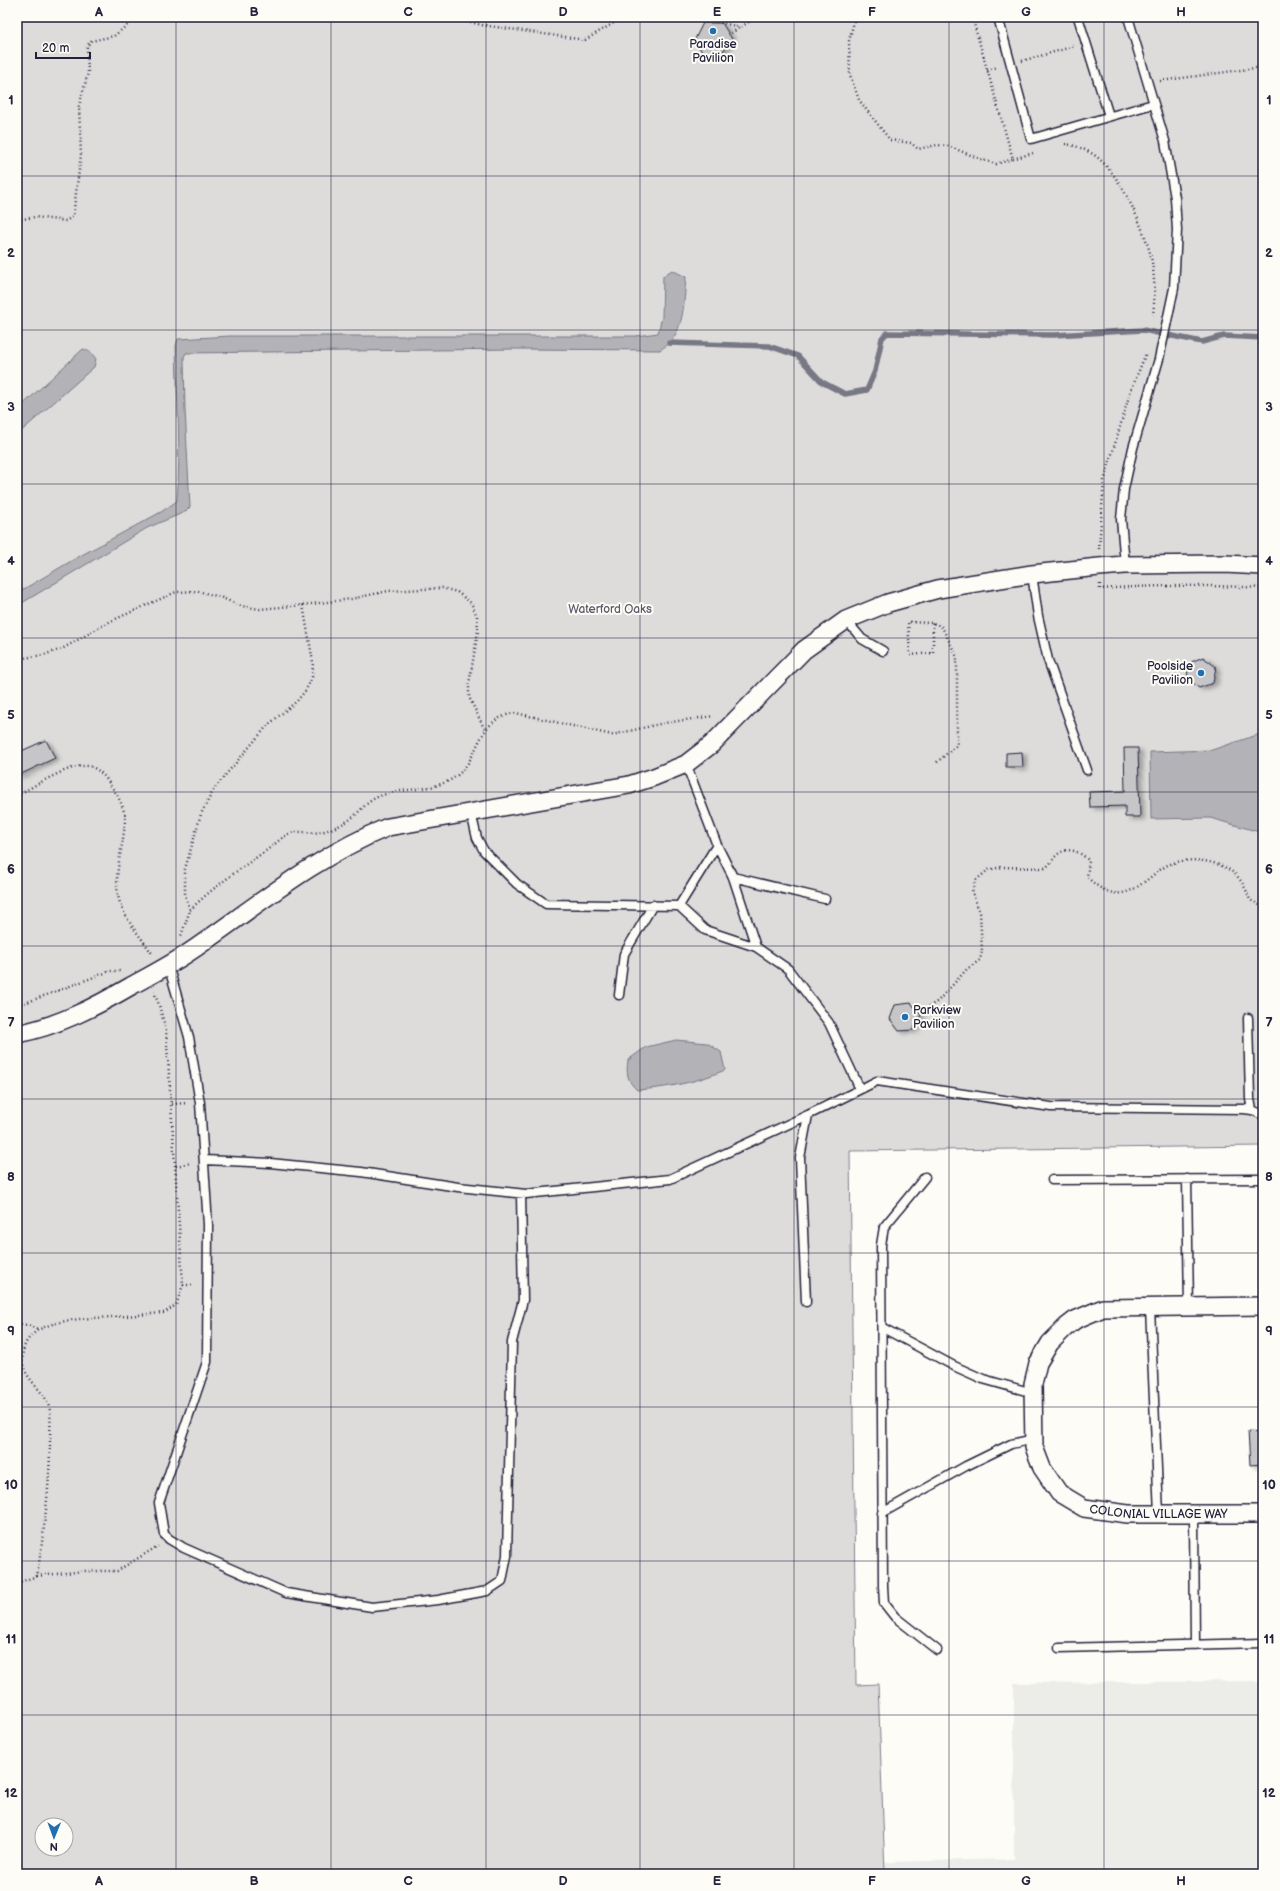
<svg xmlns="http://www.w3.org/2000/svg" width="1280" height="1891" font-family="'Balsamiq Sans',sans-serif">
<defs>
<filter id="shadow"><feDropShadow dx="4.5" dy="2.5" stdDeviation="2" flood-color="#0004"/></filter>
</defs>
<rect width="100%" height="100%" fill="#fdfcf7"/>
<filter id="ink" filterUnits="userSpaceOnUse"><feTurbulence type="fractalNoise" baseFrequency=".025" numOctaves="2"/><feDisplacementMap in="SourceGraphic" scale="8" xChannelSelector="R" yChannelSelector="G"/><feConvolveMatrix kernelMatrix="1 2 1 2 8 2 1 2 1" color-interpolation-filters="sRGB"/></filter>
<g filter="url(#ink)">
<path fill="#ecece9" d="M1263,1681V1872L885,1874L884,1862L1014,1859V1683Z"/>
<path fill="#dddcdb" stroke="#807f8b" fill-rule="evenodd" d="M17,17H1263V1146L850,1151L856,1685L878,1684L885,1874H17ZM42,1825H66V1849H42Z"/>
<path fill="#b2b2b7" stroke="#787885" d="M672,270L686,277C684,298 685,322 672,340C670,344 664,347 660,350L516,349L186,353L184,357L185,409L190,507L185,512L147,528L17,606V593L78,557L161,512L177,501C181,450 177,398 176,346L178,339L230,336H636L658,333L662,317L663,276Z
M83,349L90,351L96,359L94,367L17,435V410Z
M1263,733V833L1210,818L1151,819L1150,752L1212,750Z
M676,1040L707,1043L721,1052L725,1070C697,1082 668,1088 637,1090C627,1081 626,1073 628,1060L646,1047Z"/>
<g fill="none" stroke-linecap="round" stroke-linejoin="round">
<path stroke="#787885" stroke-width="5.5" d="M669,343L769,346L798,356L822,382L845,394L867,390L875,371L882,338L887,333L1054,335L1143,330L1202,342L1224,336L1263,338"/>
</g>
<path fill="#c6c6c8" stroke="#22223b" filter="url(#shadow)" d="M703,23H722L732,39L720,55L703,54L695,39Z
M1203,657L1216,667L1213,683L1199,688L1187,678L1189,663Z
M46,740L55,758L17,776V753Z
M1124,748H1138L1140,817H1125V806L1090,807L1089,792L1125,791Z
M1022,752L1023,767H1006V753Z
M911,1003L921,1015L913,1030L899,1031L890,1019L895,1005Z
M1248,1431L1263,1432V1464L1250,1465Z"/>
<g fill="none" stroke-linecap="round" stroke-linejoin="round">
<g stroke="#22223b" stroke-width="11">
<path id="service" d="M998,17L1031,139L1153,104
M1078,17L1109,116
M1125,565L1121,519L1124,489L1133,448L1159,359L1174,288L1177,230L1175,198L1165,141L1128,17
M1032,574L1038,616L1048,660L1087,770
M846,620L862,639L883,651
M686,764L717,845L679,906L705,930L756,947L788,969L829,1023L860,1089
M471,813L477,838L484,851L517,884L546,904L679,906
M717,845L733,877L756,947
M733,877L825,899
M168,965L189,1037L200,1103L208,1225L207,1362L159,1503L164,1534L169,1539L184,1548L286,1593L372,1607L438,1600L487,1591L502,1581L507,1556L512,1342L523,1300L521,1194
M619,995L624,954L653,905
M1248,1018L1250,1099L1252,1110L1263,1115
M204,1160L270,1163L361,1172L458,1187L526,1194L670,1179L808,1115L877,1081L1051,1107L1244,1109L1252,1110
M925,1177L884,1227L881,1245L883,1586L884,1603L895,1617L937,1650
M1187,1179L1189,1307
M1052,1180L1263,1179
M806,1302L800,1158L808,1115
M1150,1308L1159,1514
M883,1328L954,1366L983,1379L1033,1393
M882,1513L966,1466L1011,1444L1034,1439
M1194,1515L1195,1645
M1059,1648L1263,1643"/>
</g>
<g stroke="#22223b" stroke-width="20">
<g id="minor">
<path d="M17,1034C58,1026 95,1007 131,986C151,975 172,964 191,951C255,907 316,856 388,827L629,785L654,777L686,764L712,744L804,650L846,620L888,603L938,589L1032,574L1099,567L1125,565L1225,564L1263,566"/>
<path id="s1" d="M1263,1306L1103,1308L1075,1320L1066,1327L1050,1343L1038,1363L1033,1384L1034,1447L1042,1468L1059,1493L1084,1508L1128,1514H1263"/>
</g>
</g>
<path stroke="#22223b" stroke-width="2.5" stroke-dasharray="1 3" stroke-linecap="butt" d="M451,17L482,25L585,40L624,17
M697,17L740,27
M855,17L849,41L850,75L859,100L890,140L911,143L918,149L937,145L948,146L983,160L996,164L1013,159L972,17
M731,33L757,17
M1022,61L1075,46
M987,70L998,67
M1160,81L1263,67
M1065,144C1074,145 1082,148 1091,153C1118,168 1144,227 1151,257C1155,276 1155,297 1153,315
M1013,159L1033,153
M17,220L35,217L66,221L73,216L81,155L79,106L88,73L87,46L91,41L114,36L137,17
M1099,549L1104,481L1130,393L1146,353
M1100,584V589C1155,585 1208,585 1263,588
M303,605L351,599L388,591L442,588L457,592L471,603L477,616L478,631L469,684V697L485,730
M933,623V653L910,655L908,622L933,623L942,627L957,657V745L936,763
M17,659L43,655L62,649L109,622L176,592L198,591L220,597L241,606L260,609L303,605L313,662L312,677L306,690L297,701L268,725L228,772L214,789L201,814L185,869V895L190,910L181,936
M17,795C34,787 74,760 92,767C101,771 107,779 111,786C118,796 125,808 125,820C124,845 114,870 118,895C122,918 141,936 153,955
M190,910C213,887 240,869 267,850C274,845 283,836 291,833C299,830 310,834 319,832C327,831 337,827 344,823C360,815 365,799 386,794C407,788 428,791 448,781C483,765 471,719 516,713L612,735L664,723L714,716
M17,1006L110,971H121
M919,1013L938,1001L967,969L980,960L982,951L981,931L980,913L972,892L975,881L988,870L1002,867L1045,868C1051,864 1053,858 1058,854C1069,846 1081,852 1089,861L1087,877C1096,886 1108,895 1122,893C1140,890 1152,873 1168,865C1188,856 1222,860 1237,876C1243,883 1247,891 1250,900L1263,907
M172,1104L187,1103
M176,1166L191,1163
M183,1285H195
M17,1324L28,1325L38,1330
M37,1576L85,1571H117L158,1546
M17,1583L37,1576C44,1531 50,1486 50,1441C50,1431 51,1420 50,1411C47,1392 26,1381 23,1364C16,1317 83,1319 112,1317C129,1316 146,1314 164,1313L176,1305L183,1285L166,1030L159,1005L154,992"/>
<use href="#service" stroke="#fdfcf7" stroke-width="8"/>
<use href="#minor" stroke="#fdfcf7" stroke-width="17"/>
</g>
</g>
<path fill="none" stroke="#22223b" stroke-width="1" stroke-opacity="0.55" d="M176,17V1874M331,17V1874M486,17V1874M640,17V1874M794,17V1874M949,17V1874M1104,17V1874M17,176H1263M17,330H1263M17,484H1263M17,638H1263M17,792H1263M17,946H1263M17,1099H1263M17,1253H1263M17,1407H1263M17,1561H1263M17,1715H1263"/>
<g fill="#1f6fb2" stroke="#fdfcf7" stroke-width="1.5">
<circle cx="713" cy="31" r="4"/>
<circle cx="1201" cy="673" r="4"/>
<circle cx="905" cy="1017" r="4"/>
</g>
<g text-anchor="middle" stroke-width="4" stroke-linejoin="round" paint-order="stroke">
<g font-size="12" fill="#22223b" stroke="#fdfcf7">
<text x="713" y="48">Paradise<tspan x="713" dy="14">Pavilion</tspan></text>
<text x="1193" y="670" text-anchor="end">Poolside<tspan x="1193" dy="14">Pavilion</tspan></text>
<text x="913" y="1014" text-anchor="start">Parkview<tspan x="913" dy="14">Pavilion</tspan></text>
</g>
<g font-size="12" fill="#5a5a6b" stroke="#fdfcf7">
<text x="610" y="613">Waterford Oaks</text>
</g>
<g font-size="12" fill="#22223b" stroke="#fdfcf7">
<text dy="4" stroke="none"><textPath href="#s1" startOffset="489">COLONIAL VILLAGE WAY</textPath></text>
</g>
</g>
<rect width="1280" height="1891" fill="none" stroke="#fdfcf7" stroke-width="44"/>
<g transform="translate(54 1837) rotate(181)"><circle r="19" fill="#fdfcf7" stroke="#a5a5ac"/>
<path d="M0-3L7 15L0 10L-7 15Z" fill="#1f6fb2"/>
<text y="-6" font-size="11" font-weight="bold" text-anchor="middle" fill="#22223b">N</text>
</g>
<path d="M36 52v6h54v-6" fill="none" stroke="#22223b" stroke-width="2"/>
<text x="42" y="52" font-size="12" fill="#22223b" stroke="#fdfcf7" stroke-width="3" paint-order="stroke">20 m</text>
<rect x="22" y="22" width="1236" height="1847" fill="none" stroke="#22223b" stroke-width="1.5"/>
<g font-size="13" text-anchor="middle" font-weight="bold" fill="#22223b">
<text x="99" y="16">A</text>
<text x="254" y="16">B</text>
<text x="408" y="16">C</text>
<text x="563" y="16">D</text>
<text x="717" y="16">E</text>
<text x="872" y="16">F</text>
<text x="1026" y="16">G</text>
<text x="1181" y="16">H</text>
<text x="11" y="104">1</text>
<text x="1269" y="104">1</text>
<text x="11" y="257">2</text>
<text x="1269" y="257">2</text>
<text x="11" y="411">3</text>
<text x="1269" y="411">3</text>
<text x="11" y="565">4</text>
<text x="1269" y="565">4</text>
<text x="11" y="719">5</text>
<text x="1269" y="719">5</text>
<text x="11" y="873">6</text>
<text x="1269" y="873">6</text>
<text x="11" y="1027">7</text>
<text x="1269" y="1027">7</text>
<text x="11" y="1181">8</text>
<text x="1269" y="1181">8</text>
<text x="11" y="1335">9</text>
<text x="1269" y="1335">9</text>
<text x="11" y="1489">10</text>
<text x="1269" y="1489">10</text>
<text x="11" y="1643">11</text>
<text x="1269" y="1643">11</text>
<text x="11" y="1797">12</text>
<text x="1269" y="1797">12</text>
<text x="99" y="1885">A</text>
<text x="254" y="1885">B</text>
<text x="408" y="1885">C</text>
<text x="563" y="1885">D</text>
<text x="717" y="1885">E</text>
<text x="872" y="1885">F</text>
<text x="1026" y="1885">G</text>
<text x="1181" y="1885">H</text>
</g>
</svg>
